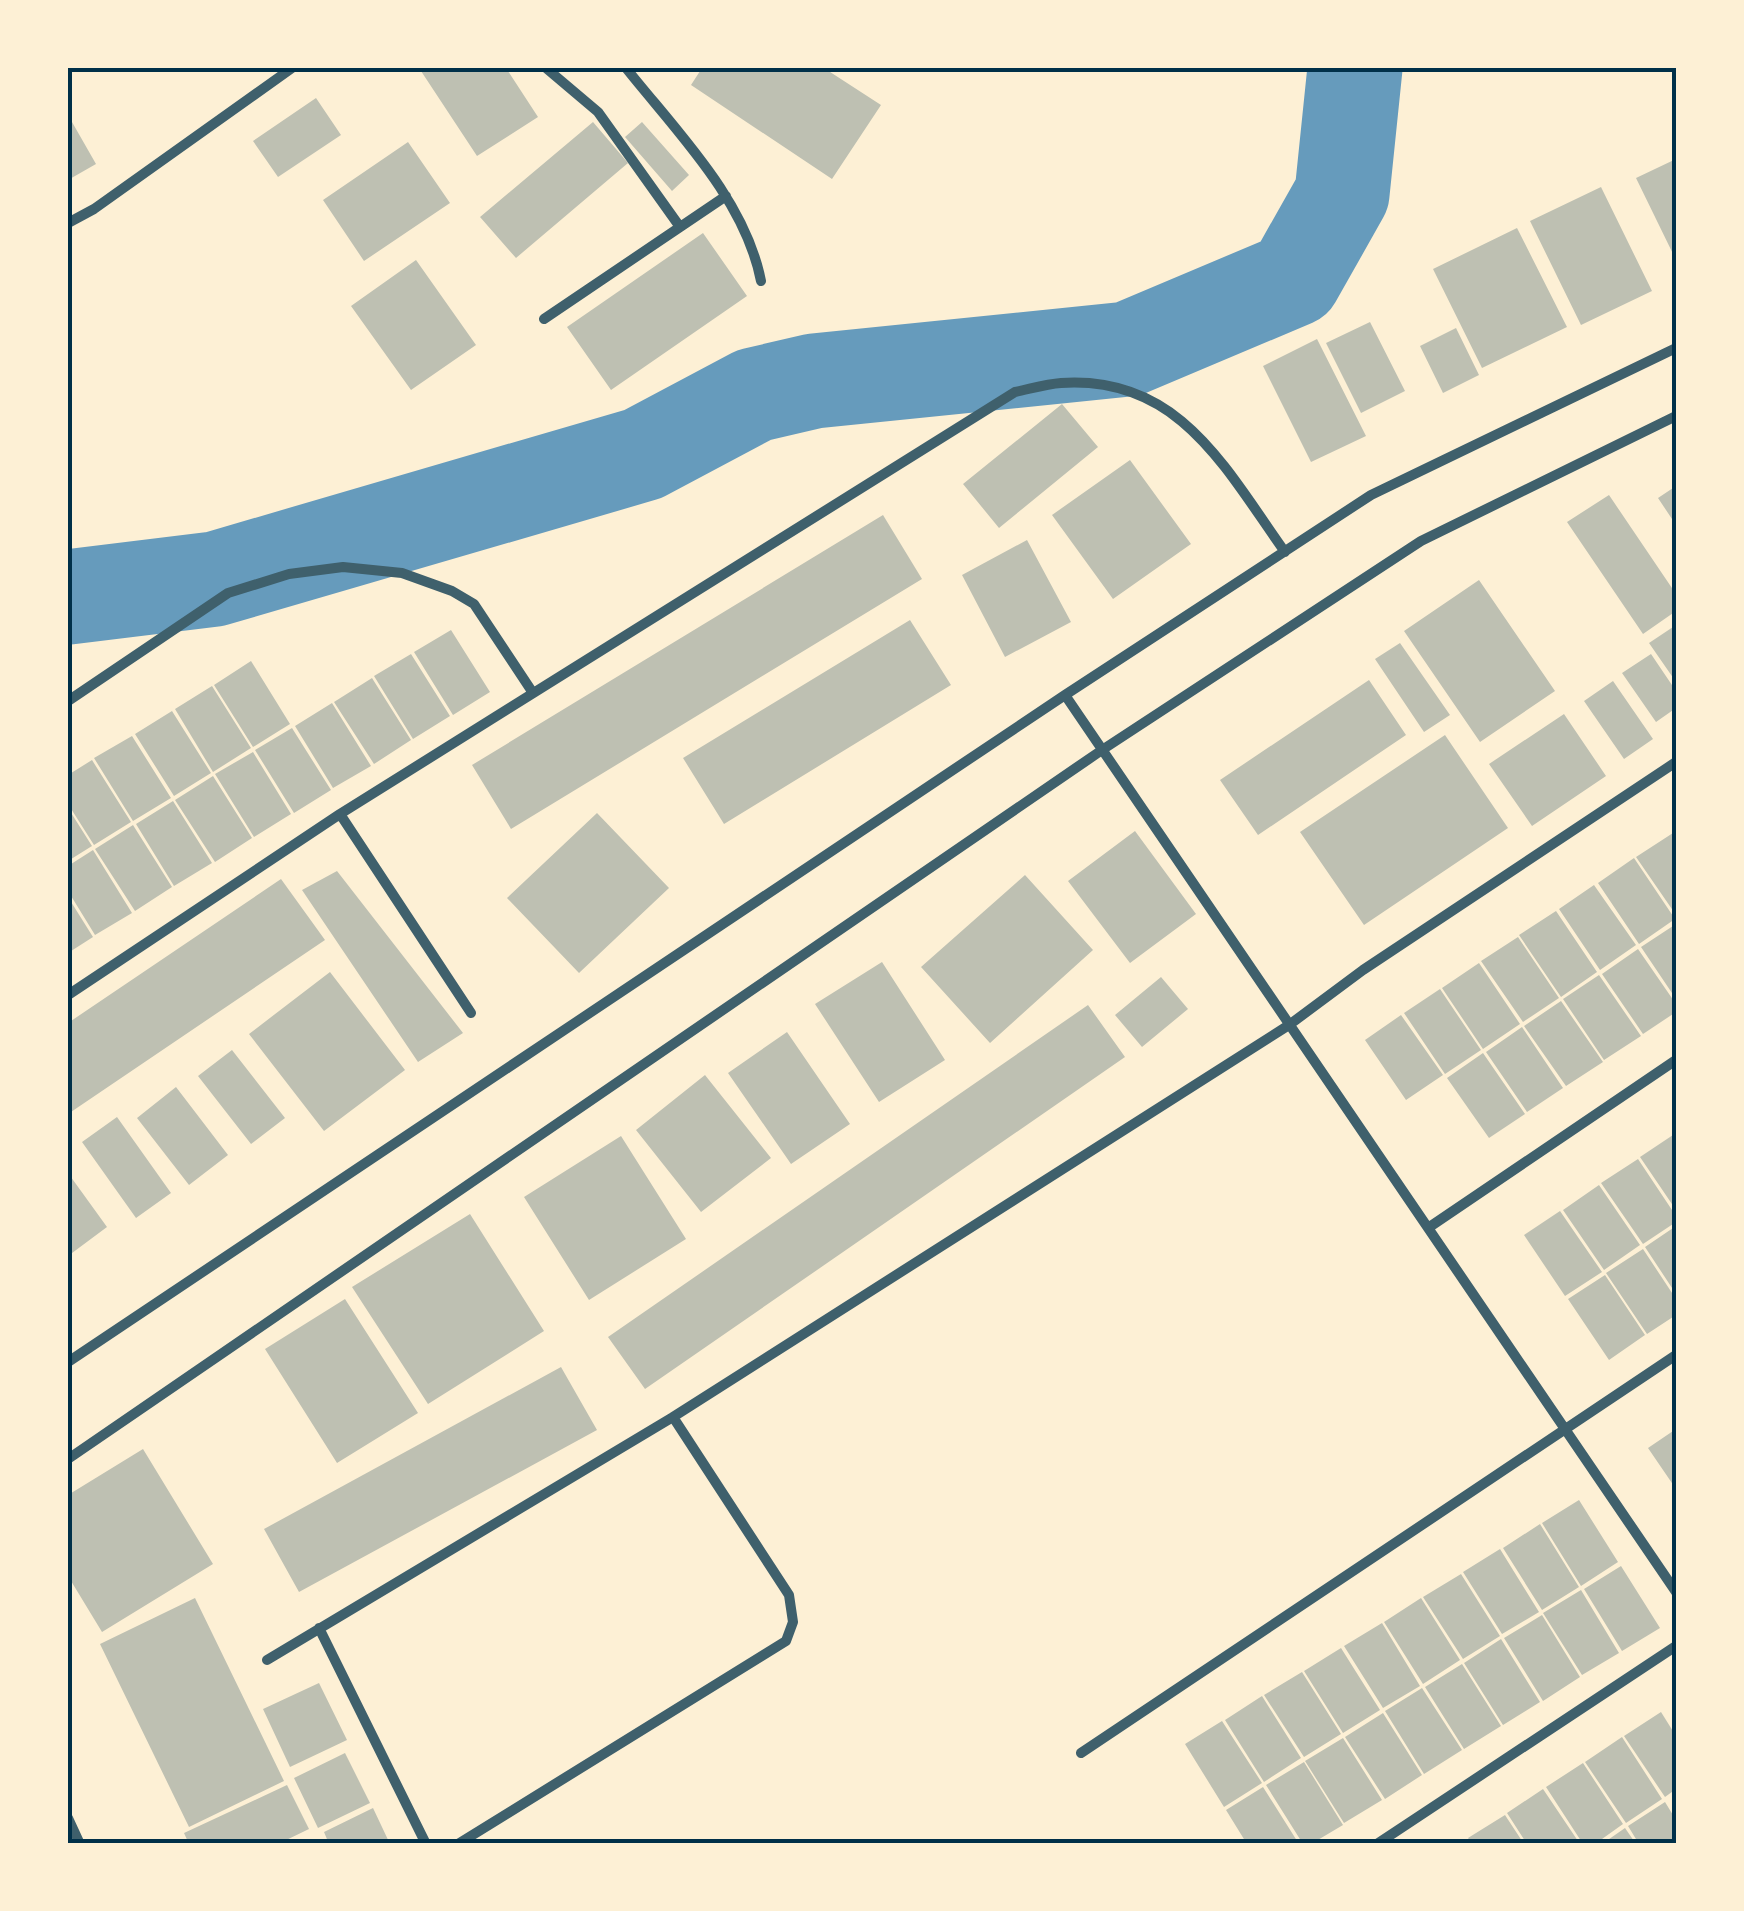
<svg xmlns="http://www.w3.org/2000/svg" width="1744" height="1911" font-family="'IBM Plex Sans',sans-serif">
<rect width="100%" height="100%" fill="#fdf0d5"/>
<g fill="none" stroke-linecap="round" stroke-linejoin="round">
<path stroke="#669bbc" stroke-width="95" d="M68,597L215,579L643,454L754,395L814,381L1128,349L1294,279L1342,194L1355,68"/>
</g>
<path fill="#bec0b2" d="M419,68H506L538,117L477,156Z
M702,68H829L827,70L881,105L832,179L691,85Z
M316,98L341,135L278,177L253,141Z
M68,115L96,164L68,180Z
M593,122L628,163L516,258L480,217Z
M642,122L689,175L672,191L625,137Z
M408,142L450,203L364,261L323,200Z
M1676,159V260L1636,178Z
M1601,187L1652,291L1581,325L1530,221Z
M1517,228L1567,327L1482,368L1433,269Z
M703,233L747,296L611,390L567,327Z
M416,260L476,345L411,390L351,306Z
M1370,322L1405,391L1361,413L1326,343Z
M1456,328L1479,375L1443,393L1420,346Z
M1317,339L1366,436L1311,462L1263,366Z
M1062,404L1098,447L999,528L963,484Z
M1130,460L1191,544L1113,599L1052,515Z
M1676,486V525L1658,498Z
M1609,495L1676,594V611L1643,634L1567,522Z
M883,515L922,579L511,829L472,765Z
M1027,540L1071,622L1005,657L962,575Z
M1479,580L1555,691L1480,742L1404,631Z
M910,620L951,685L724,824L683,758Z
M1676,625V682L1649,643Z
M451,630L490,692L453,715L414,652Z
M1400,643L1450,715L1424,732L1375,659Z
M411,654L450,716L413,739L374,676Z
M1651,654L1676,691V708L1656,722L1622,673Z
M251,661L290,724L253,747L214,685Z
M372,678L411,740L374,764L334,702Z
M1369,680L1406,735L1258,835L1220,780Z
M1613,681L1653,739L1624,759L1584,701Z
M212,686L251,748L213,772L175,709Z
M332,703L371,766L333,788L295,726Z
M172,711L211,773L174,796L135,734Z
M1564,714L1606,776L1532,826L1489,764Z
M292,728L331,790L294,813L255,750Z
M1445,735L1508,828L1364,925L1300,832Z
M132,736L171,798L133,821L94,758Z
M253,752L291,814L254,837L215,774Z
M92,760L131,822L94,845L68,804V775Z
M213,776L252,838L215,862L175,800Z
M173,801L212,863L174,886L136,824Z
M68,808L92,846L68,861Z
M597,813L669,888L579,973L507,898Z
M133,825L172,887L135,911L95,849Z
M1135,831L1196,914L1130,963L1068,881Z
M1673,833L1676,838V915L1636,857Z
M93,850L132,913L95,935L68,891V866Z
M1634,858L1675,919L1639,944L1598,883Z
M337,871L463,1033L418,1062L302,890Z
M1025,875L1093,950L990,1043L921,967Z
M281,879L325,940L68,1114V1023Z
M1594,885L1636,945L1600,970L1559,909Z
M68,897L93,937L68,953Z
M1556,911L1597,972L1561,997L1519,935Z
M1676,924V999L1641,947Z
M1518,937L1559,998L1523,1022L1481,961Z
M1638,949L1676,1004V1012L1643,1034L1602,974Z
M882,962L945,1060L879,1102L815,1004Z
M1479,963L1520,1024L1483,1049L1442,988Z
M330,972L405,1070L324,1131L249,1034Z
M1599,975L1641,1036L1604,1060L1563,999Z
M1161,977L1188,1009L1142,1047L1115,1015Z
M1440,989L1481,1050L1445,1074L1404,1013Z
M1561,1001L1603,1062L1566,1086L1524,1026Z
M1088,1005L1125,1057L645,1389L608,1337Z
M1401,1015L1443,1075L1406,1100L1365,1040Z
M1522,1027L1563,1088L1527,1112L1486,1052Z
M787,1032L850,1124L791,1164L728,1073Z
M232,1050L285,1118L251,1144L198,1076Z
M1483,1053L1525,1114L1489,1138L1447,1078Z
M705,1075L771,1158L701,1212L636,1130Z
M176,1087L228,1155L189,1185L137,1118Z
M117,1117L171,1193L136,1218L82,1142Z
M1676,1133V1210L1640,1157Z
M621,1136L686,1239L589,1300L524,1197Z
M1638,1159L1676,1216V1222L1643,1244L1601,1183Z
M68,1173L107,1227L68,1256Z
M1599,1185L1640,1245L1604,1270L1563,1210Z
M1560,1211L1602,1272L1565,1296L1524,1235Z
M470,1214L544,1331L428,1404L352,1287Z
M1676,1226V1294L1645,1247Z
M1643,1249L1676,1299V1315L1647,1334L1606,1273Z
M1605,1275L1645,1335L1609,1360L1568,1299Z
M345,1299L418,1413L337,1463L265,1349Z
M561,1367L597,1430L299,1592L264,1529Z
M1676,1429V1489L1648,1448Z
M143,1449L213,1564L102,1632L68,1576V1495Z
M1579,1500L1618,1562L1581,1586L1542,1523Z
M1540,1524L1579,1587L1542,1610L1503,1548Z
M1500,1549L1539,1612L1502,1634L1463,1572Z
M1621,1566L1660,1628L1622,1651L1584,1589Z
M1461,1574L1500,1636L1463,1659L1423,1597Z
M1581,1590L1619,1653L1582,1675L1543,1613Z
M195,1598L284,1781L189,1827L100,1644Z
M1421,1598L1460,1660L1423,1684L1384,1622Z
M1542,1615L1580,1677L1543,1701L1504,1638Z
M1382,1623L1420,1686L1383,1708L1344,1646Z
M1501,1639L1540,1702L1503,1725L1464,1663Z
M1341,1648L1380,1710L1343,1733L1304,1671Z
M1462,1664L1501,1726L1464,1749L1425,1687Z
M1302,1672L1341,1734L1304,1757L1264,1695Z
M319,1683L347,1740L290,1767L263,1709Z
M1422,1688L1462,1750L1424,1774L1385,1711Z
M1262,1696L1301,1758L1264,1782L1225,1720Z
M1661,1712L1676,1736V1789L1665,1797L1624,1736Z
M1383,1713L1422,1775L1385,1799L1345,1737Z
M1222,1721L1262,1783L1224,1807L1185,1744Z
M1622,1737L1662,1799L1626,1823L1585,1762Z
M1343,1738L1382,1800L1344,1823L1305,1761Z
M345,1753L370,1803L318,1828L294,1778Z
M1304,1762L1343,1825L1311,1844H1303L1266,1785Z
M1583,1763L1623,1824L1595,1844H1583L1546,1787Z
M287,1785L309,1829L278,1844H189L184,1833Z
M1263,1787L1299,1844H1247L1226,1810Z
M1543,1789L1580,1844H1527L1507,1813Z
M1665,1802L1676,1820V1844H1639L1628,1826Z
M373,1808L390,1844H329L324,1832Z
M1505,1815L1524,1844H1472L1468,1838Z
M1625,1828L1636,1844H1602Z"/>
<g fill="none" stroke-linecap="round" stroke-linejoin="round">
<path stroke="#3f606c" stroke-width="10" d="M546,68L598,112L680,227
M626,68C676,131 745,199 761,281
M68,223L94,209L292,68
M544,319L726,196
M1065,695L1676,1592
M68,701L228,593L289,574L343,567L402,573L452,591L474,604L533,693
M340,814L471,1013
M68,995L340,814L1015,392C1030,389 1046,384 1061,383C1179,375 1225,468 1285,552
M1428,1228L1676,1060
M68,1362L1065,695L1371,495L1676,348
M68,1459L1102,750L1421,541L1676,416
M319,1628L426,1844
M267,1660L673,1417L1289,1025L1363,970L1676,762
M1081,1753L1676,1355
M68,1818L80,1844
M458,1844L786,1641L793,1622L789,1595L673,1417
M1377,1844L1676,1646"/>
</g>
<rect width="1744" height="1911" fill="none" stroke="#fdf0d5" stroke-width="140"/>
<rect x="70" y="70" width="1604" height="1771" fill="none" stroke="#003049" stroke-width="4"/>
</svg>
